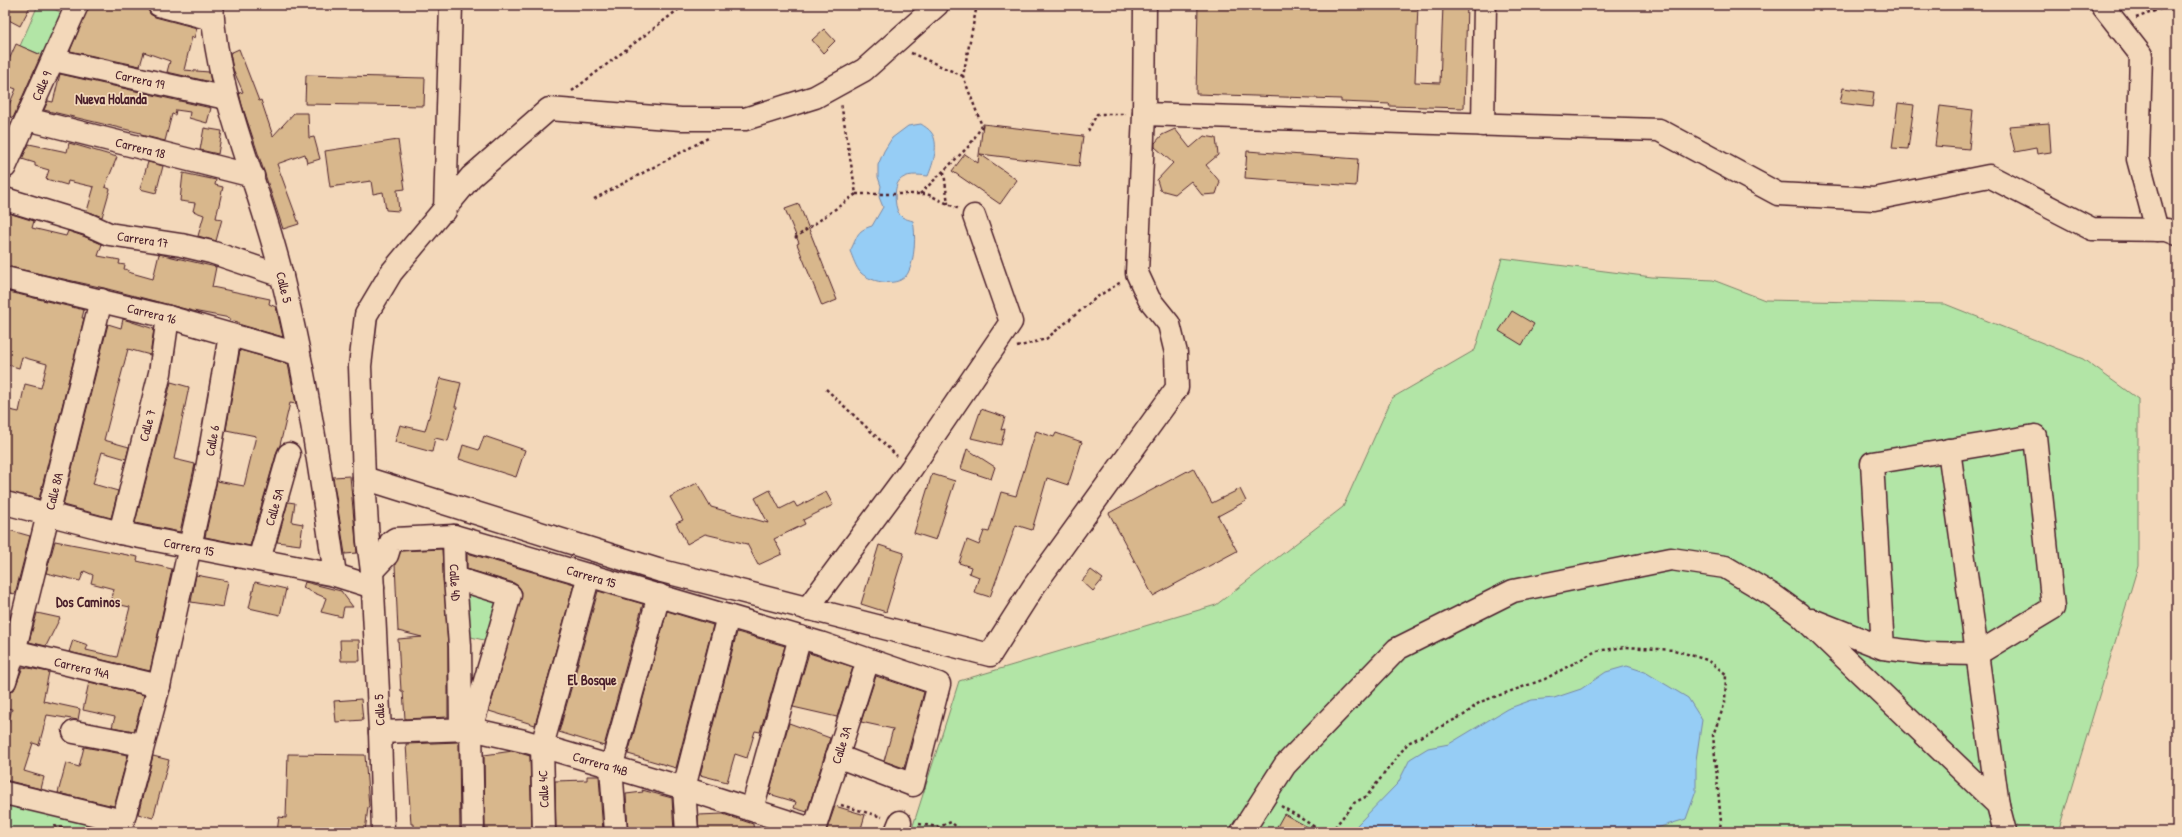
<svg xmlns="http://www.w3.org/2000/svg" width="2182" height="837" font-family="'Patrick Hand',sans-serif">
<rect width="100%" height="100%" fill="#f3d8ba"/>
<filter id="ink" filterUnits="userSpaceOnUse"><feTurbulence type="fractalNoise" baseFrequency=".025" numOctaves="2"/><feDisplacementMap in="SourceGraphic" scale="8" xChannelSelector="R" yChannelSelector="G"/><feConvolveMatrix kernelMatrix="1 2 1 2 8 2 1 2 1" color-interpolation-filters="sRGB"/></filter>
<g filter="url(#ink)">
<path fill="#b2e5a6" stroke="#7e8268" d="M38,5H46L66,15L47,57L20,46Z
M1502,258L1652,277L1713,280L1765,300L1945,304L2083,359L2138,399V566L2058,832H911L959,681L1216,605L1343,507L1392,398L1475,350Z
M464,587L506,598L492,642L467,636Z
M5,799L151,832H152H5Z"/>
<path fill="#96cdf5" stroke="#7887a4" d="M921,124C924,126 929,129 931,132C940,143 933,164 928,176C918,175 906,173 899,181C893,188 894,212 902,217C905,219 910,220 913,221C916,234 915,260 908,273C900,288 872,283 861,273C856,268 853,258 850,251C858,237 855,231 872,226L883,207L879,197L881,186L878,177V165L884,151L892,138L908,126Z
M1627,666L1645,672L1688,698L1702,720L1696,760V791L1686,819L1650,830L1631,832H1352L1358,824L1398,783L1410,759L1428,748L1449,744L1507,709L1532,700L1554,698L1581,689L1606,672Z"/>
<path fill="#d8b78c" stroke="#4a1f2b" d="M5,5H31L20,26L5,18Z
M89,5H147L150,14L155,17L197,28L194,38L192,37L184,70L209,72L211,82L167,72L170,61L144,52L140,66L70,51Z
M1198,5H1418L1415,82L1440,83L1443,5H1467L1464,108L1389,106L1390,104L1341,102V99L1196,94Z
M824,29L835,41L823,53L812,40Z
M16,44L41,55L13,118L5,114L16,89L5,85V69Z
M239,49L259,101L261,100L273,136L294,113H308L309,138L314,137L320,159L307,163L305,154L277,164L299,224L283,229L242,105L239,93L243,92L233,69L230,53Z
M60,74L211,108L207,123L189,118L190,112L176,110L175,115L172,114L165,141L141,135V133L44,110L48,101L53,102Z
M306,75L425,78L424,106L305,104Z
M1843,88L1874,92L1872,107L1840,103Z
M1898,103L1914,105L1908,149L1892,148Z
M1940,106L1973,110L1969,149L1935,146Z
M2049,123L2051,152L2037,154L2036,148L2015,152L2009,126Z
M983,124L1083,136L1079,166L980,154L1017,180L1000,204L952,171L965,154L978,163Z
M204,128L222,131L218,154L200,150Z
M1175,129L1190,148L1204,136L1216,138L1218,155L1206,165L1220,182L1216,194L1202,195L1191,181L1175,194L1160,190L1157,180L1173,163L1155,147V143L1162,135Z
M398,140L405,189L397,190L399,211L386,210L383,192L373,194L371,181L330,187L325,151Z
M69,143L117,157L105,187L110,189L102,217L87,211L94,187L68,181L67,185L46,179L49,170L35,166V163L22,159L29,144L67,152Z
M1247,151L1358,159L1356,186L1245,178Z
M148,162L163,166L156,193L140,189Z
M183,173L216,180L215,185L223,187L216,218L222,219L216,241L198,236L204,215L193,211L195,203L180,201Z
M799,204L837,300L822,306L797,244L799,243L785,209Z
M5,212L34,221L32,228L66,236L68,231L83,236L102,244L98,256L120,260L119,264L125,265L124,269L128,270V272L153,279L159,254L216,267L212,287L270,299L269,304L276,307L283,337L238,324V322L230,320V318L193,311L104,288L5,266Z
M5,291L84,310L82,318H84L39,499L5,491V409L19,412L25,384L41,388L47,364L22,357L19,368L5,364Z
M1512,311L1534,324L1522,345L1499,331Z
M123,319L154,329L150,355L128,349L104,440L129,447L126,459L102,452L93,484L118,491L111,518L63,505L108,324L121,328Z
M240,350L288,364L296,404L290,403L280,445L277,451L250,546L205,537L217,481L244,486L256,436L226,430Z
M440,378L461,383L455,407H457L448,441L435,438L432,452L395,442L400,425L425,431Z
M171,382L189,387L174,459L195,464L180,532L135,523Z
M981,409L1005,417L1001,430L1005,429L1001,445L971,438Z
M1036,431L1054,437L1056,433L1082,442L1068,485L1047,478L1032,530L1016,525L990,597L974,592L979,577L969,573L971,567L959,563L967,540L979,545L984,531L989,532L1001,492L1016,496Z
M484,436L525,450L516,477L459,459L463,445L479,450Z
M967,449L995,467L991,479L961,469Z
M1193,468L1212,503L1240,489L1246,501L1218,516L1237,551L1153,596L1109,513Z
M932,474L955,481L936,540L914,533Z
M350,476L357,553L345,554L333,477Z
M697,483L711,507L768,523L755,498L770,490L780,509L794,502L797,507L826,492L833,505L803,520L805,524L774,539L782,554L758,565L747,544L705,534L687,544L676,523L683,520L670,497Z
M288,502L295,503L292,522L303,524L300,545L277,542Z
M5,529L30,536L15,594L5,592Z
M55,541L138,557L137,561L172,569L150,671L69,652L73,640L88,645L86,650L117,657L130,607L111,603L114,589L91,583L93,575L84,571L80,581L46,573Z
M879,545L904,553L886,612L861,604Z
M442,549L448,647V717L405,719L403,691H401L398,639L422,637L398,631L395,564L401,551Z
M467,553L574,584L535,725L489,711L522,592L519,587L514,583L467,569Z
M1091,570L1103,579L1093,591L1082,581Z
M196,575L228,581L223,607L191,602Z
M255,582L286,589L280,615L249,608Z
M305,582L341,591L353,607H344L342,617L321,612L326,598L303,588Z
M598,591L643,604L604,746L559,732Z
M667,611L713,625L676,768L628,754Z
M37,613L60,618L46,646L29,642Z
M5,615L10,617L5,636Z
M737,632L785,646L760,732L755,731L747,758L735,754L727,782L700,775Z
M340,640H359L360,661H341Z
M809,653L853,667L837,717L793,707Z
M23,667L49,672L43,701L80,709L78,720L47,715L39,745L33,743L24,771L44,777L41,789L5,780V733L12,709L5,708V693L14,690Z
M876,676L924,692L904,768L884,761L893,729L861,722Z
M89,682L144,695L134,731L112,727L115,717L83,710Z
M361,699L363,720L336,722L334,701Z
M789,723L830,738L807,812L794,808L796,802L769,794Z
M459,742L460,832H414V824H411L406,744Z
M84,747L128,755L114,806L58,793L66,763L79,767Z
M513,751L530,756L532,832H485L484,755Z
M288,754L365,755L369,806L368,807L365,832H277L279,817L286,818Z
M153,756L169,760L153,818L138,814Z
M587,776H599L603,832H556L555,781L587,780Z
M642,790L672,798L674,832H628L626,794L643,792Z
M835,806L865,815L860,832H826Z
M723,814L753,824L754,832H699L698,815Z
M1284,814L1317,832H1274Z"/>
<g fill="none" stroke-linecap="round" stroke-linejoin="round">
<g stroke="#4a1f2b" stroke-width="25">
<g id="minor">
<path d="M159,5L212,19"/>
<path id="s1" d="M212,5C216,99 261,186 282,277C306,375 321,475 335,575"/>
<path d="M2102,5L2141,55L2138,159L2157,230"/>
<path id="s2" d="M54,60L226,98"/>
<path d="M1144,114L1659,130L1778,194L1874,199L1989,176L2092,229L2167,230L2177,234"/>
<path id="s3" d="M27,119L253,176"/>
<path d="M1483,125L1485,5"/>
<path id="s4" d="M5,167L77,5"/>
<path id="s5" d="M5,199L87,224L109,234L181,245L211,252L282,276"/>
<path d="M445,211L451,5"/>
<path id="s6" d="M5,278L168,317L298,354"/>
<path d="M1949,450L1998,805"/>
<path d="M364,478L658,570L990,655L1034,586L1177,388L1176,353L1169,324L1149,299L1137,273L1144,114L1145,5"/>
<path id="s7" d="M5,503L120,533L335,575L373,587"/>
<path id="s8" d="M120,533L160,373L168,317"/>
<path id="s9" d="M454,536L820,643L939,684L913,785L837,756"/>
<path id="s10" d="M259,560L289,454"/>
<path id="s11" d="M372,571L387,555L391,542L395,539L454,536L455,578L460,646L461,728"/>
<path d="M455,578L510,595L471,729L473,832"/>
<path d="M807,609L911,469L1011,322L974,216"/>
<path d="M1812,620L1883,648L1923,653L1977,654L2053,608L2035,436L1872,463L1883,648"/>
<path id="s12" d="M5,649L159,686"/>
<path id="s13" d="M5,681L14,652L101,300"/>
<path d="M74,732L142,745"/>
<path id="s14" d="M380,732L471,729L524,741L684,788L814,830L868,660"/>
<path id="s15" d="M5,793L123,821L159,686L206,474L230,335"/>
<path d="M752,809L800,637"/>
<path d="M383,832L380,732L372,571L368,541L364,478L360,366L366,315L391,273L471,177L549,109L681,119H745L815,97L864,70L937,5"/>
<path d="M544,832L542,746L589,575"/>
<path d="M616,832L611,768L659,595"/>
<path d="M687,832L684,788L728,616"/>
<path d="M896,832L900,822"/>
<path d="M1242,832L1285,765L1397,649L1513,591L1671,559L1725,567L1774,596L1799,614L1998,805L2005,832"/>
</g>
</g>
<path stroke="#4a1f2b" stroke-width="2.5" stroke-dasharray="3 3" stroke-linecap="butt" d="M2136,18L2171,5
M911,53L963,76
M572,91L679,9L688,5
M1088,131L1097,114H1126
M944,172L948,204
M856,194H927L959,209
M920,194L969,146L982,126L963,76L977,5
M594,199L708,138
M795,238L856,194L841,103
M1017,347L1046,339L1097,297L1121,282
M826,389L897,456
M841,805L882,817
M1281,806L1323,832
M919,824L939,827L951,822L962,832
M54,826L78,832
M1331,832L1354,803L1367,796L1408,743L1464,715L1480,702L1545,679L1596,651L1626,647L1674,650L1707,660L1726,674L1725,703L1713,735L1721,822L1719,832"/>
<use href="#minor" stroke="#f3d8ba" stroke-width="22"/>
</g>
</g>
<g text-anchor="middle" stroke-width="3.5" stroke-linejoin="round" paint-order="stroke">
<g font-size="13" fill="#4a1f2b" stroke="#f3d8ba">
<text dy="5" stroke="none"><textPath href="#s2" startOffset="88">Carrera 19</textPath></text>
<text dy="5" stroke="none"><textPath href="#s4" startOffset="89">Calle 9</textPath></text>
<text dy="5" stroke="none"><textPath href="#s3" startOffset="117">Carrera 18</textPath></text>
<text dy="5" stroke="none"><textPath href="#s5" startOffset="144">Carrera 17</textPath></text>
<text dy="5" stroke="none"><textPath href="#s1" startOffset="292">Calle 5</textPath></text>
<text dy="5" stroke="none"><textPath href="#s6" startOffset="151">Carrera 16</textPath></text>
<text dy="5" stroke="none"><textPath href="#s8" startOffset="111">Calle 7</textPath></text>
<text dy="5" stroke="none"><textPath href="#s15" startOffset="512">Calle 6</textPath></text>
<text dy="5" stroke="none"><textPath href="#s13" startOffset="196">Calle 8A</textPath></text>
<text dy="5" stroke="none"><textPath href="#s10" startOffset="55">Calle 5A</textPath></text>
<text dy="5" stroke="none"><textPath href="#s7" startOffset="189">Carrera 15</textPath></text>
<text dy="5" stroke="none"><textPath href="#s9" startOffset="143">Carrera 15</textPath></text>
<text dy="5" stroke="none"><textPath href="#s11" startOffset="146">Calle 4D</textPath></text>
<text dy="5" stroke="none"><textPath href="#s12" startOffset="79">Carrera 14A</textPath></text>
<text transform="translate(379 710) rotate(-93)" y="5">Calle 5</text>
<text dy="5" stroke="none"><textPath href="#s14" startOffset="538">Calle 3A</textPath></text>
<text dy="5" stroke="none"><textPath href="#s14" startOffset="225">Carrera 14B</textPath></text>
<text transform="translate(543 789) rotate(-92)" y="5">Calle 4C</text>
</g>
<g font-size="14" font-weight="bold" fill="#4a1f2b" stroke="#f3d8ba">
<text x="111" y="104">Nueva Holanda</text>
<text x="88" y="607">Dos Caminos</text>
<text x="592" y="685">El Bosque</text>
</g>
</g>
<rect width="2182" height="837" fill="none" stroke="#f3d8ba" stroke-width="20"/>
<rect x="10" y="10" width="2162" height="817" fill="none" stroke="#4a1f2b" stroke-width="1.5" filter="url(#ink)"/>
</svg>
